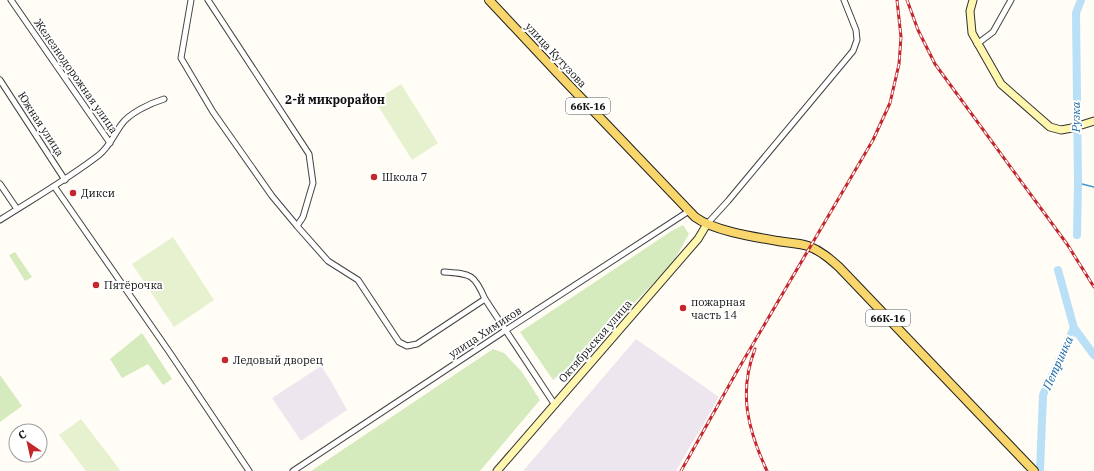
<svg xmlns="http://www.w3.org/2000/svg" width="1094" height="471" font-family="'IBM Plex Serif',serif">
<rect width="100%" height="100%" fill="#fffdf5"/>
<path fill="#eee6ef" d="M636,339L719,397L676,471H523Z
M321,366L331,381L347,410L301,441L272,398Z"/>
<path fill="#d5ebbd" d="M683,225L689,234L675,259L662,274L595,344L553,380L520,332L670,232Z
M15,252L32,277L25,281L9,255Z
M142,333L172,379L163,385L148,364L122,378L110,359Z
M493,349L504,353L522,372L540,400L480,471H311Z
M0,375L22,406L0,422Z"/>
<path fill="#e6f2cf" d="M401,84L438,143L412,160L375,101Z
M173,237L214,300L174,327L132,264Z
M81,419L120,470L119,471H86L59,435Z"/>
<g fill="none" stroke-linecap="round" stroke-linejoin="round">
<path stroke="#3f96cf" stroke-width="1.5" d="M1078,183L1094,187"/>
<path stroke="#b9e0f7" stroke-width="8" d="M1077,235L1078,183L1076,13L1081,0
M1058,270L1074,328L1094,355
M1040,471L1043,395L1074,328"/>
<g stroke="#444" stroke-width="7">
<path id="street" d="M11,0L110,143
M191,0L181,58L213,112L272,196L297,226L328,261L358,280L399,342L407,346L417,344L485,299L555,405
M208,0L309,154L313,183L303,217L297,226
M977,44L993,32L1011,0
M0,80L65,180
M0,184L17,209
M54,186L170,353L249,471
M0,220C33,199 68,179 99,155C109,147 114,135 121,125C129,113 151,103 164,99
M707,224L728,201L853,51L857,40L856,30L844,0
M444,272C470,274 474,273 485,299
M293,471L506,330L689,211"/>
</g>
<g stroke="#333" stroke-width="9">
<path id="secondary" d="M973,0L970,11L972,33L1001,84L1050,127L1061,130L1072,128L1094,121
M497,471L698,239L707,224"/>
</g>
<g stroke="#222" stroke-width="10">
<path id="primary" d="M489,0L564,80L695,217C714,231 754,237 778,241C788,243 799,243 808,246C821,251 830,259 839,267L1034,471"/>
</g>
<use href="#street" stroke="#fff" stroke-width="5"/>
<use href="#secondary" stroke="#fff6b0" stroke-width="7"/>
<use href="#primary" stroke="#f9d66b" stroke-width="8"/>
<g stroke="#c4262e" stroke-width="3">
<path id="rail" d="M907,0L918,30L935,64L1067,244L1094,287
M755,349C738,393 748,430 767,471
M681,471L736,373L873,140L890,103L899,64L901,37L897,0"/>
</g>
<use href="#rail" stroke="#fff" stroke-width="1.5" stroke-dasharray="4.5" stroke-linecap="butt"/>
</g>
<g fill="#c4262e" stroke="#fff" stroke-width="1.5">
<circle cx="374" cy="177" r="4"/>
<circle cx="73" cy="193" r="4"/>
<circle cx="96" cy="285" r="4"/>
<circle cx="683" cy="308" r="4"/>
<circle cx="225" cy="360" r="4"/>
</g>
<g text-anchor="middle" stroke-width="4" stroke-linejoin="round" paint-order="stroke">
<g fill="#fff" stroke="#585858" stroke-width="1">
<rect x="566" y="98" width="44" height="16" rx="3"/>
<rect x="866" y="310" width="44" height="16" rx="3"/>
</g>
<g font-size="10" font-weight="bold" fill="#111">
<text x="588" y="110">66К-16</text>
<text x="888" y="322">66К-16</text>
</g>
<g font-size="11" fill="#111" stroke="#fff">
<text transform="translate(556 55) rotate(47)" y="4">улица Кутузова</text>
<text transform="translate(76 76) rotate(55)" y="4">Железнодорожная улица</text>
<text transform="translate(41 124) rotate(57)" y="4">Южная улица</text>
<text transform="translate(485 332) rotate(-33)" y="4">улица Химиков</text>
<text transform="translate(595 341) rotate(-49)" y="4">Октябрьская улица</text>
</g>
<g font-size="11" fill="#111" stroke="#fff" text-anchor="start">
<text x="382" y="181">Школа 7</text>
<text x="81" y="197">Дикси</text>
<text x="104" y="289">Пятёрочка</text>
<text x="691" y="306">пожарная<tspan x="691" dy="13">часть 14</tspan></text>
<text x="233" y="364">Ледовый дворец</text>
</g>
<g font-size="12" font-weight="bold" fill="#111" stroke="#fff">
<text x="335" y="104">2-й микрорайон</text>
</g>
<g font-size="12" font-style="italic" fill="#1768a6" stroke="#fff">
<text transform="translate(1076 117) rotate(-90)" y="4">Рузка</text>
<text transform="translate(1058 363) rotate(-66)" y="4">Петринка</text>
</g>
</g>
<g transform="translate(28 443) rotate(326)"><circle r="19" fill="#ffffff" stroke="#a0a0a0"/>
<path d="M0-3L7 15L0 10L-7 15Z" fill="#c4262e"/>
<text y="-6" font-size="11" font-weight="bold" text-anchor="middle" fill="#111111">С</text>
</g>
</svg>
